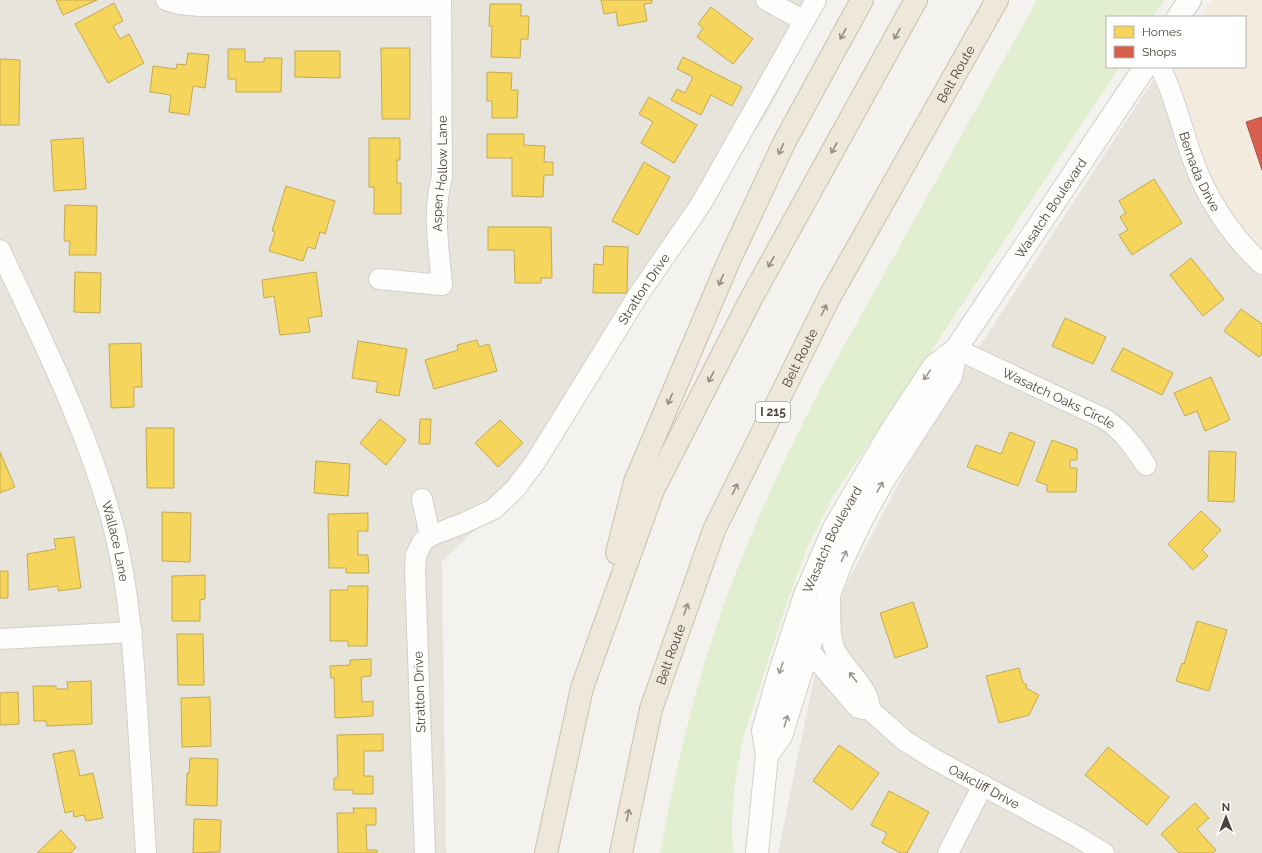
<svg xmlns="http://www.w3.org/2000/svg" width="1262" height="853" font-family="Raleway,sans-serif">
<rect width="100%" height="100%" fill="#f4f2ee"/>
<path fill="#e7e4dc" d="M0,0H827L767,113L517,491L442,561L446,853H0Z
M1153,80L1214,221L1262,268V853H778L825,625L933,418Z"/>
<path fill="#f3ebdf" d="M1213,0H1262V268L1214,221L1153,80L1163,67H1245V17H1200Z"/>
<path fill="#e1eecf" d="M1037,0H1165L1153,17H1107V67H1120L896,404L834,495L808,546L787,602L743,738L735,783L732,825L733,853H660C675,771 694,689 722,610C749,534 783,461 820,389Z"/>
<path fill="#f6d55c" stroke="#c3aa52" d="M56,0H97L63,15Z
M601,0H652V3L644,4L647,21L618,26L616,12L604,14Z
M114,3L123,21L113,26L120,39L129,34L144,63L108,83L75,24Z
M490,4H521V16H529L528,39H521L520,58L491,57L492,26H489Z
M711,7L753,39L733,64L697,37L703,28L698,24Z
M381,48H410V119H382Z
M228,49H245V62H264V58H282L281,92H236V79H228Z
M295,51H340V78L295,77Z
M188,53L209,55L205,88L193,86L189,115L169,112L171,95L150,92L153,66L176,69L177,64L186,65Z
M683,57L742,87L732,106L711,95L701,115L671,100L677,89L685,93L693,77L677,69Z
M0,59L20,60L19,125H0Z
M487,72L512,73L511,90H518L517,118H492V101H487Z
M649,97L697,125L674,163L641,143L653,122L639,114Z
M487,134H524V145L545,146L544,162H553V175H544L543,197L512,196V158H487Z
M83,138L86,189L54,191L51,140Z
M369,138H400V160H397V183H401V214H374V187H369Z
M644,162L670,177L638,235L612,221Z
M1154,179L1182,223L1132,255L1119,235L1128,230L1120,217L1126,213L1119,201Z
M286,186L335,201L325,234L320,232L315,249L308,247L303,261L269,251L275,232L272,231Z
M65,205L97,206L96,255H69L70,241H64Z
M488,227H551L552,278H541V283H515L514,250H488Z
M604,246L628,247L627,293H593L594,264L603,265Z
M1191,258L1224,299L1203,316L1170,275Z
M75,272L101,273L100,313L74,312Z
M316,272L322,316L308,318L310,332L280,335L274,296L264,298L262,280Z
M1241,309L1262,324V354L1259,357L1224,331Z
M1065,318L1106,337L1093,364L1052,346Z
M477,340L479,347L489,344L497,371L434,389L425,360L458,350L457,345Z
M358,341L407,349L399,396L376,392L378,382L352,378Z
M141,343L142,387H134V407L111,408L109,344Z
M1123,348L1173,373L1162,395L1111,370Z
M1211,377L1230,420L1205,431L1197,411L1185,416L1174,393Z
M380,419L406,440L386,465L360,443Z
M420,419H431L430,444H419Z
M500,420L523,443L498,467L475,443Z
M146,428H174V488H147Z
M1010,432L1035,442L1018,486L967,467L976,445L1001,454Z
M1052,440L1077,449V460H1070V468H1077L1076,492H1047V485L1036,481Z
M1209,451L1236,452L1234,502L1208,501Z
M0,452L15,487L0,493Z
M316,461L350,464L348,496L314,493Z
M1201,511L1221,530L1202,550L1208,556L1193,570L1168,544Z
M162,512L191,513L190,562L162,561Z
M368,513V531H358V555H368L369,573H346V568H329L328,514Z
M74,537L81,588L58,591V586L29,590L27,554L56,549L54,539Z
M0,571H8V598H0Z
M205,575V599L200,600V621H172V576Z
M348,586H368L367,646H348V641H330V590H348Z
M913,602L928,647L895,658L880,613Z
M1197,621L1227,630L1209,691L1176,681L1182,663L1184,664Z
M177,634H203L204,685H178Z
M371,659V676L361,677L362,702L373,701V716L335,718L334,678H331L330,666L350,665V660Z
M1019,668L1023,683L1027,685L1026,688L1039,695L1029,715L999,723L986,676Z
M91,681L92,724L47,726L46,721H34L33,686H56V689H68L67,682Z
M18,692L19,724L0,725V693Z
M210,697L211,746L182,747L181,698Z
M383,734V751H364V776H373V794H353V790H334V778H338L337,735Z
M839,745L879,773L852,810L813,781Z
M1108,747L1169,797L1147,825L1085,775Z
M74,750L80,776L93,773L103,818L86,821L84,815L74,817L73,811L65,813L53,754Z
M190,758L218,759L217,806L186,805L187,773H189Z
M889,791L929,812L907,853H901L882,843L887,833L871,825Z
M1195,803L1209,818L1197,829L1216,850L1213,853H1179L1161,834Z
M353,808H376V825H366L367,850H377V853H338L337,813H354Z
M194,819L221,820L220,852L193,853Z
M61,830L76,847L71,853H37Z"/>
<path fill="#d6604d" stroke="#ac5847" d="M1262,117V170L1246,122Z"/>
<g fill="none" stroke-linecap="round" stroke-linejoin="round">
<g stroke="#d2d0cb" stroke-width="22">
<g id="minor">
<path d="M166,0L179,4L200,6H441"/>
<path d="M766,0L804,21"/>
<path id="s1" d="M1160,67C1175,96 1181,127 1192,157C1205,196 1231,236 1262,264"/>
<path id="s2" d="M0,250C43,342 90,434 115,533C129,591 133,649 137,708C140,756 143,805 146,853"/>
<path id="s3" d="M379,279L442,285C439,249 432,213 442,177L441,0"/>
<path id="s4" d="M956,349L1105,419C1123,431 1134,447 1146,465"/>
<path d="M422,499L430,536"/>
<path d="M830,592C831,610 828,633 835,650C845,671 870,687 870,710"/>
<path d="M0,639L132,632"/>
<path id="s5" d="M799,639L858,708L870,710L905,741L934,759L1076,836L1104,853"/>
<path id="s6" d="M425,853L415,570L416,555L423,541L430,536L464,523L494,509L515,489L536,461L639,294L701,204L816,0"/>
<path d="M948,853L983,785"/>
</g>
</g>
<g stroke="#d2d0cb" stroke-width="24">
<g id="tertiary">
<path d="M1178,17L1190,0"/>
<path d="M767,755L781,736L808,650L841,563L861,521L883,481L951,376L956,349"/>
<path id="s7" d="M757,853L767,755L763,731L778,678L805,595L834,528L891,431L934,366L956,349L1145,67"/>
</g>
</g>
<g stroke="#ccbfa9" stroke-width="24">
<g id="motorway">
<path d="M617,553L635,482L728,263L784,143L862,0"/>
<path d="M546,853L582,688L653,490L752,297L916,0"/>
<path id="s8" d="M621,853L651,709L714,530L829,298L997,0"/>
</g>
</g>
<use href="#minor" stroke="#fdfdfc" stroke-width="20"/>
<use href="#tertiary" stroke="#fdfdfc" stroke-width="22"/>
<use href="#motorway" stroke="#ede8db" stroke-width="22"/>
</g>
<defs><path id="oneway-shaft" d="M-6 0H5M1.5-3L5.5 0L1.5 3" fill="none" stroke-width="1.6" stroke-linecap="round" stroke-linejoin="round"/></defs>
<g stroke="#948e82">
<use href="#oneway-shaft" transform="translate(843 34) rotate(119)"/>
<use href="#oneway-shaft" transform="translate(897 34) rotate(119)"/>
<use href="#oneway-shaft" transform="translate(834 148) rotate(119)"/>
<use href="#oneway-shaft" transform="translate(781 149) rotate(115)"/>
<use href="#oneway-shaft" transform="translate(771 262) rotate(119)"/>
<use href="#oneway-shaft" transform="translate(721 280) rotate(113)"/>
<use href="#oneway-shaft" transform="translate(824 310) rotate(-64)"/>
<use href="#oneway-shaft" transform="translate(711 377) rotate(117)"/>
<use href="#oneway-shaft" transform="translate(670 399) rotate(113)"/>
<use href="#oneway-shaft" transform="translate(735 489) rotate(-64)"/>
<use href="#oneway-shaft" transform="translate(686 609) rotate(-71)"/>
<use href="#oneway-shaft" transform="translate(628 815) rotate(-78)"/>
</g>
<g stroke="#9b9791">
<use href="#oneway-shaft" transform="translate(927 375) rotate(124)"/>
<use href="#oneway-shaft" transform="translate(880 487) rotate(-60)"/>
<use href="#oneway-shaft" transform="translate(844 556) rotate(-65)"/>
<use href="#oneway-shaft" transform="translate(781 668) rotate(109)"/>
<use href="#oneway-shaft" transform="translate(853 677) rotate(-127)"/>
<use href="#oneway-shaft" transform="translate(786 721) rotate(-73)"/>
</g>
<g text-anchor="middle" stroke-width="4" stroke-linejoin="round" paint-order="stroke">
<rect fill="#fff" stroke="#817c74" stroke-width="1" x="756" y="402" width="34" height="20" rx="3"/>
<g font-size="12" font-weight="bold" fill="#4b4439">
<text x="773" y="416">I 215</text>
</g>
<g font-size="13" fill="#4b4439" stroke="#fff">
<text dy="5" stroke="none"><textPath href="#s8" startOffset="853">Belt Route</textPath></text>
<text dy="5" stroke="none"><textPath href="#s1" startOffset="112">Bernada Drive</textPath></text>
<text dy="5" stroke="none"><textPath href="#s3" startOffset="175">Aspen Hollow Lane</textPath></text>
<text dy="5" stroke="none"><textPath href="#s7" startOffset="726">Wasatch Boulevard</textPath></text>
<text dy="5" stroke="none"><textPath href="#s6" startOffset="659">Stratton Drive</textPath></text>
<text dy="5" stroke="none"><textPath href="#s8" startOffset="529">Belt Route</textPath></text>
<text dy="5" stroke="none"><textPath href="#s4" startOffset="114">Wasatch Oaks Circle</textPath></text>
<text dy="5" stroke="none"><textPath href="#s7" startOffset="327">Wasatch Boulevard</textPath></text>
<text dy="5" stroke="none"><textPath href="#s2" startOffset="314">Wallace Lane</textPath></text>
<text dy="5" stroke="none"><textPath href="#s8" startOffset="205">Belt Route</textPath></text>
<text transform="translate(419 692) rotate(-92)" y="5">Stratton Drive</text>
<text dy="5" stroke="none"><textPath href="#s5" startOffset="241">Oakcliff Drive</textPath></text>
</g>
</g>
<rect x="1106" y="16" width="140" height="52" fill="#ffffff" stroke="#b7b4b0"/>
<rect x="1114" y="26" width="20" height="12" fill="#f6d55c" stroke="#b7b4b0"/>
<text x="1142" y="36" font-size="12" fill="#4b4439">Homes</text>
<rect x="1114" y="46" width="20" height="12" fill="#d6604d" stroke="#b7b4b0"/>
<text x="1142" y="56" font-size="12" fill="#4b4439">Shops</text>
<g transform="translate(1226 817)" stroke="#ffffff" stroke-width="3" paint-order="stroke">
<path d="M0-3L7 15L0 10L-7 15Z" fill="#4b4439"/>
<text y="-6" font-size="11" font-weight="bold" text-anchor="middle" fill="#4b4439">N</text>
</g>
</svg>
